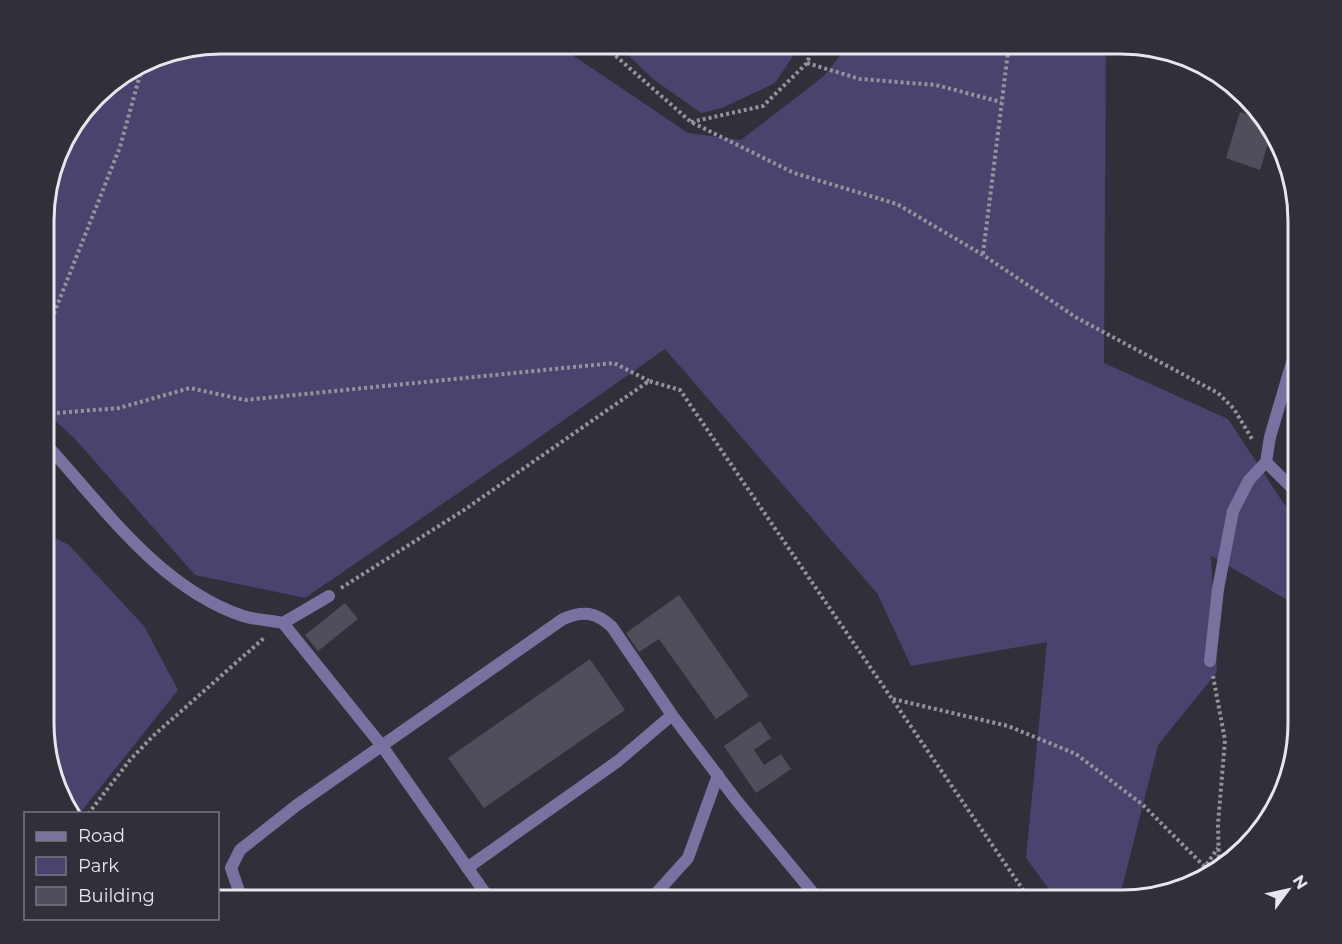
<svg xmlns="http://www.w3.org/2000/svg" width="1342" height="944" font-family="Montserrat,sans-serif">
<rect width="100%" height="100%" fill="#312f3a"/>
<path fill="#4c426e" d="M221,44H556L688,133L741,140L824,76L849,44H1106L1104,363L1228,419L1294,519L1298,520V606L1211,556L1217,672L1158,745L1122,888L1057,900L1026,858L1047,642L911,666L877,593L665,349L524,448L305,598L195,575L75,439L45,411V198L62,142L104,88L154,57Z
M617,44H801L775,83L722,108L701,113L653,79Z
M45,533L69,545L144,626L178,690L80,813L67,812L45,746Z"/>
<path fill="#504e5b" d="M1240,112L1264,120L1272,130L1260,170L1226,158Z
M679,595L749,696L716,719L659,639L639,652L626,633Z
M345,603L358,619L318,651L305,635Z
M590,659L625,710L484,808L448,758Z
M760,721L771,738L754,750L764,765L781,754L791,769L756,793L724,746Z"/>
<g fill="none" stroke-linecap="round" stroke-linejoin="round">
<path stroke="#94929b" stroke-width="4" stroke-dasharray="3 3" stroke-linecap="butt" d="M602,44L691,122L794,173L897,204L983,255L1077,318L1218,393L1234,409L1252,439
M807,63L860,79L936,85L1001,102
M691,122L763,106L807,63L814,44
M983,254L1009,44
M45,336L120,147L143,64
M45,414L119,408L190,388L245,400L614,363L649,381
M341,588L464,510L649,381L680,390L1030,900
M1213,676L1225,740L1218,824L1219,866
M893,699L1008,726L1076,754L1143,805L1211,873
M88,814L130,760L153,736L264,638
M1193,884L1218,848"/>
<path stroke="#7a71a0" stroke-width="12" d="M329,596L283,623L382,746L490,900
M467,868L618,761L672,715
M242,900L231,868L240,850L297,805L563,619C583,610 596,612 612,627L672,715L737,801L819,900
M650,900L688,858L718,775"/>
<path stroke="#7a71a0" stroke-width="12" d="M45,443C102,505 159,588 243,616C256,620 270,620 283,623
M1266,462L1298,494
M1210,661L1218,589L1233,511L1249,480L1266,462L1270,437L1298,342"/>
</g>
<path d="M0 0H1342V944H0ZM221 54H1121A167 167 0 0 1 1288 221V723A167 167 0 0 1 1121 890H221A167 167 0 0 1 54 723V221A167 167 0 0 1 221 54Z" fill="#312f3a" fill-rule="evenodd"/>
<path fill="none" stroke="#e7e6ed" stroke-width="3" d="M221 54H1121A167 167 0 0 1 1288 221V723A167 167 0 0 1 1121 890H221A167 167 0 0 1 54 723V221A167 167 0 0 1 221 54Z"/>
<rect x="24" y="812" width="195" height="108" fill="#312f3a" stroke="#7a7882" stroke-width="1.5"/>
<rect x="36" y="832" width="30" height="9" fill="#7a71a0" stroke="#7a7882" stroke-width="1.5"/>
<text x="78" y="842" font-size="18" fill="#e7e6ed">Road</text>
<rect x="36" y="857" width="30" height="18" fill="#4c426e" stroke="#7a7882" stroke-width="1.5"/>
<text x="78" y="872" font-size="18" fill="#e7e6ed">Park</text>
<rect x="36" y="887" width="30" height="18" fill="#504e5b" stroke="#7a7882" stroke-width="1.5"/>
<text x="78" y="902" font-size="18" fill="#e7e6ed">Building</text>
<g transform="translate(1288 890) rotate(57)" stroke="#312f3a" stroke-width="4.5" paint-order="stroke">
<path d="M0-4.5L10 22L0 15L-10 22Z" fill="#e7e6ed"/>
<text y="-9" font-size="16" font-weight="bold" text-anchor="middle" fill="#e7e6ed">N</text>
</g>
</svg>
